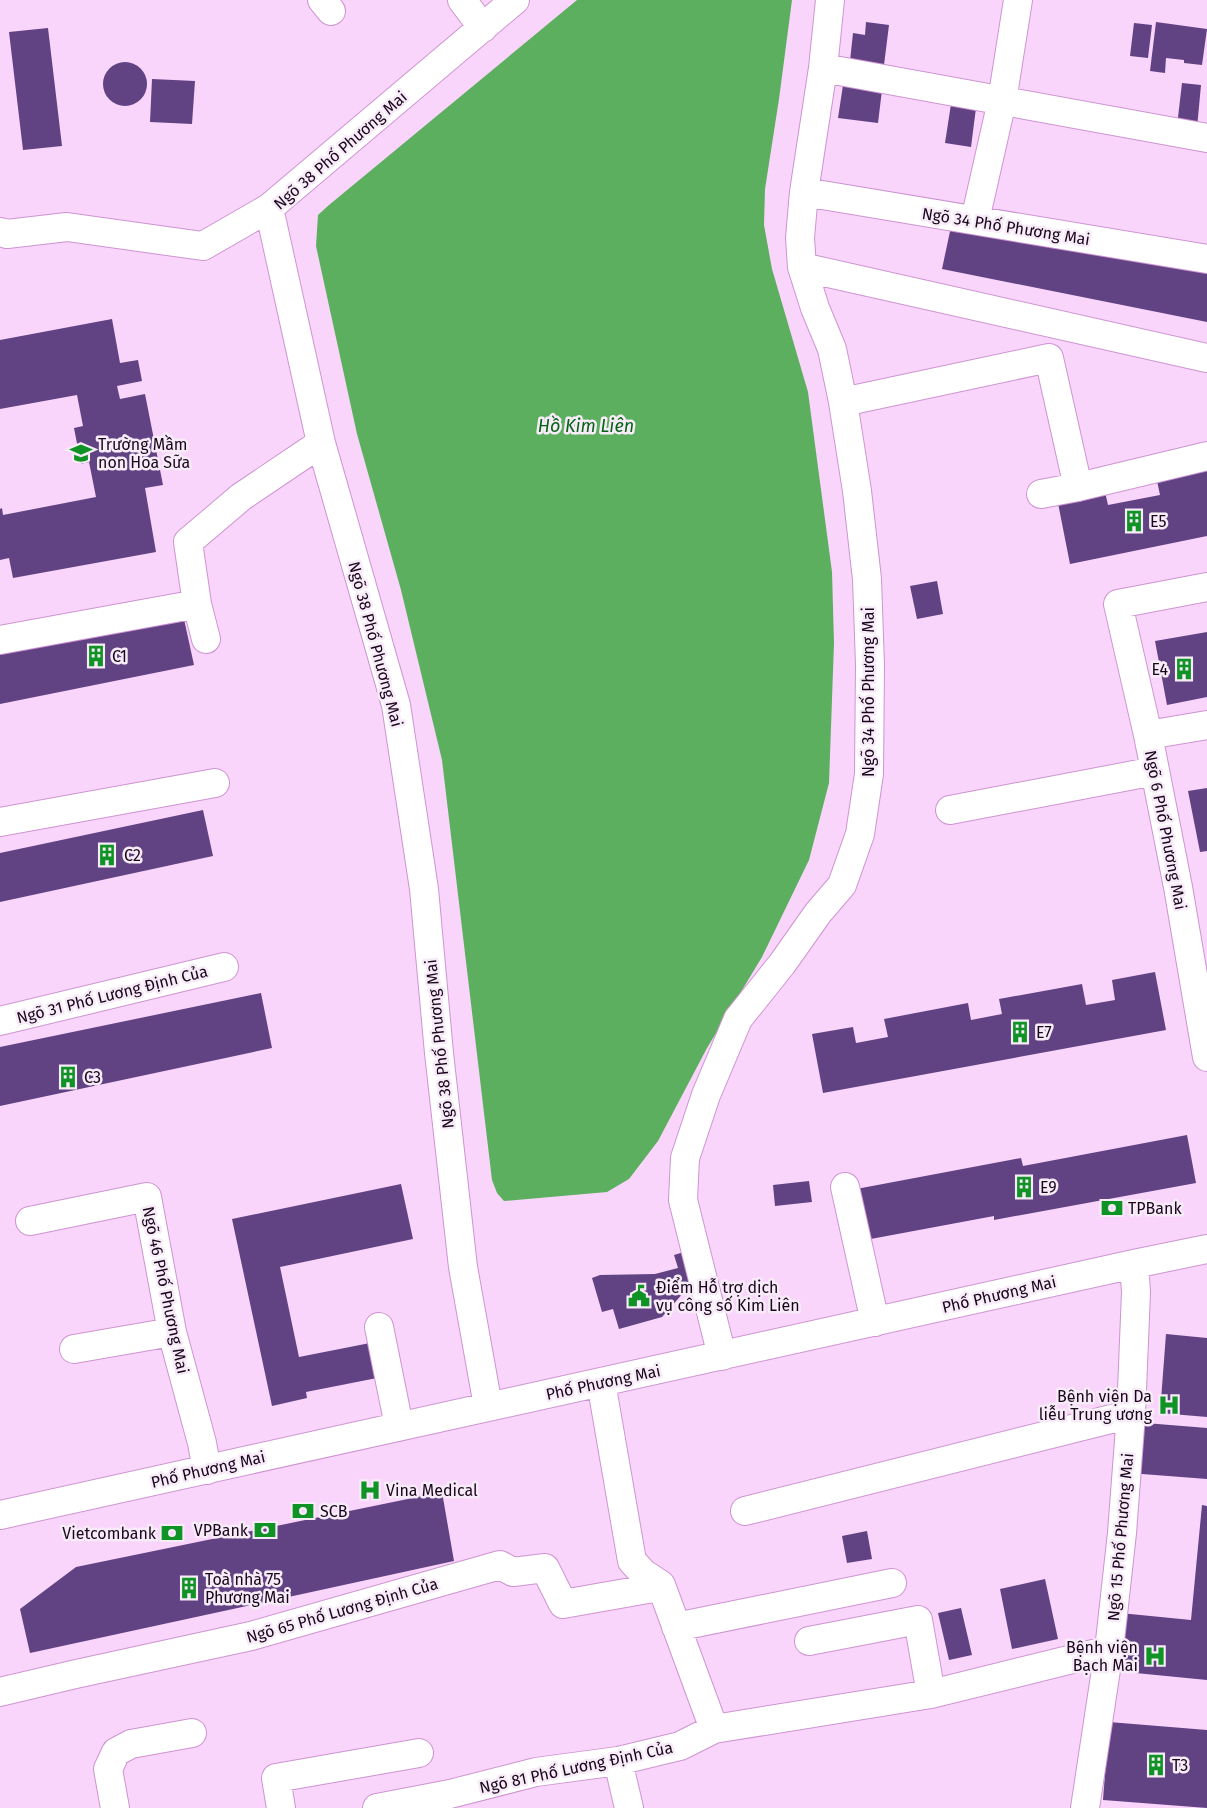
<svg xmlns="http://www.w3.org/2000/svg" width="1207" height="1808" font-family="'Fira Sans',sans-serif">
<rect width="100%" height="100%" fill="#f9d5fb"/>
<path fill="#5caf5e" d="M577,0H792L779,99L765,189L764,225L772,269L808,392L832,572L834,643L829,783L809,860L762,957L707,1048L658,1141L629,1179L607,1192L504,1201L497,1193L492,1180L442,760L401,590L357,434L316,246L318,215L329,205Z"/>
<path fill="#614283" d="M866,22L889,25L884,65L850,61L853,33L865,35Z
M1156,22L1207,29L1202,65L1184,63V60L1166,58L1165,73L1150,71Z
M1134,23L1152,25L1148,58L1130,56Z
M48,28L62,146L23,150L9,32Z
M103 84a22 22 0 1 1 44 0a22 22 0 1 1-44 0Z
M152,79L195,81L192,124L150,122Z
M1182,83L1201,85L1197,128L1177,126Z
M843,85L882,90L878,123L838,118Z
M951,104L976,108L971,147L945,143Z
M952,222L1207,273V322L942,269Z
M112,319L120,363L138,360L142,381L117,386L120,399L145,394L163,485L145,488L156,552L13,578L9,558L0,560V509L2,508L3,515L96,497L89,462L81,464L74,428L83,426L77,395L0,409V340Z
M1207,466V536L1070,564L1056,493L1103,483L1108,505L1160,495L1156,476Z
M937,581L943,614L917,619L910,586Z
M182,610L194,665L0,704V647Z
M1207,632V697L1167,705L1155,641Z
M1207,788V851L1200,852L1188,791Z
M203,810L213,856L0,902V853Z
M1155,972L1166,1030L823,1093L812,1034L853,1027L856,1043L888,1037L884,1019L968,1003L971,1020L1002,1014L999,999L1082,984L1086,1005L1115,1000L1112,980Z
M261,993L272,1048L0,1106V1047Z
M1187,1135L1196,1183L994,1220V1216L860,1241L851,1190L1021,1158L1023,1166Z
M809,1181L812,1202L775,1206L773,1185Z
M401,1184L413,1239L280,1267L299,1357L370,1343L377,1378L306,1392L307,1398L272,1406L232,1219Z
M684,1252L692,1283L662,1317L619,1329L613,1309L602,1312L592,1278L600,1275L655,1274L678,1268L674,1255Z
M1166,1334L1207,1338V1417L1160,1413Z
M1133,1422L1207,1428V1479L1129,1473Z
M442,1492L454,1561L30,1653L20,1609L76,1567Z
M1202,1505L1207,1506V1680L1105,1670L1110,1612L1191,1620Z
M867,1531L872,1559L847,1563L842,1536Z
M1045,1579L1058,1639L1012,1649L1000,1589Z
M961,1608L972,1655L949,1660L938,1613Z
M1109,1722L1207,1730V1808L1103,1800Z"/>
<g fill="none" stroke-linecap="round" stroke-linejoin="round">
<g stroke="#ce94d2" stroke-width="30">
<path id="minor" d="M322,0L331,11
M462,0L483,28
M823,68L1207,138
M804,192L1207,259
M269,208L321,443L396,705L424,889L439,1053L463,1267L488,1406
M975,220L1002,101L1018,0
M0,232L7,234L67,227L203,246L269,208L515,0
M802,267L1207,358
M843,402L1049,358L1078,487
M1041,494L1078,487L1207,456
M1207,587L1118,604L1148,735L1178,887L1207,1057
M206,639L197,604L188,542L241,497L321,443
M0,640L197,604
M1148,735L1207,725
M950,810L1155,771
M0,822L215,783
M0,1021L224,967
M845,1187L875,1322
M30,1221L147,1197L172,1332L202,1443L207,1470
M379,1327L399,1426
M74,1349L172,1332
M722,1356L683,1200L685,1158L706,1095L738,1019L782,964L818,913L842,885L860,834L869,774L870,665L867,579L857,491L843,402L832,349L815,308L802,267L800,238L804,192L823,68L830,0
M601,1382L632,1561L643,1573L661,1585L714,1729
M745,1511L1131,1414
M0,1515L1134,1264L1207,1249
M676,1627L892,1583
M809,1641L918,1620L931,1694
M0,1692L76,1674L251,1636L500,1565L513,1572L545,1568L563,1604L648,1589L661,1585
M618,1761L629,1808
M115,1808L108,1769L116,1752L131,1744L192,1733
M281,1808L276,1778L419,1753
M377,1808L450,1794L536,1772L618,1761L680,1746L714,1729L931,1694L1109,1650
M1085,1808L1109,1650L1122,1533L1131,1414L1136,1292L1134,1264"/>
</g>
<use href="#minor" stroke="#fff" stroke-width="28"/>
</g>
<defs>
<g id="school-bare" transform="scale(1.725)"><path d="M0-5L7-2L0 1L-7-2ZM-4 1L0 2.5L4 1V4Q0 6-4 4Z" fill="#109325" stroke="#f7ebf8" stroke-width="2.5" paint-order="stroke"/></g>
<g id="building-bare" transform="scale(1.725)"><path d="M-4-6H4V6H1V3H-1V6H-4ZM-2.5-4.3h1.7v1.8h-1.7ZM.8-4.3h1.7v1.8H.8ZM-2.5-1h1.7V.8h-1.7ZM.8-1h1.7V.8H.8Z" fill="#109325" stroke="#f7ebf8" stroke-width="2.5" paint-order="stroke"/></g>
<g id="bank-bare" transform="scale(1.725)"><path d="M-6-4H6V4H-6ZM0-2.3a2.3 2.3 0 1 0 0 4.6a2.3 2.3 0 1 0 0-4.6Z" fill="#109325" stroke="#f7ebf8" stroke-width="2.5" paint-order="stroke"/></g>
<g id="civic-bare" transform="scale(1.725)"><path d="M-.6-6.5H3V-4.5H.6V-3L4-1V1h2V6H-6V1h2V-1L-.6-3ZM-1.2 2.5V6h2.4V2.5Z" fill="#109325" stroke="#f7ebf8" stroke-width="2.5" paint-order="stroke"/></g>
<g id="hospital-bare" transform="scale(1.725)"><path d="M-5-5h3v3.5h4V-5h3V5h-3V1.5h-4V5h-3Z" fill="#109325" stroke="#f7ebf8" stroke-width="2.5" paint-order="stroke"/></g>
</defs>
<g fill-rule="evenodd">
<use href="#school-bare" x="81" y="453"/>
<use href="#building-bare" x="1134" y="521"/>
<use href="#building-bare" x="96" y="656"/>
<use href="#building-bare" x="1184" y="669"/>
<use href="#building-bare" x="107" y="855"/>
<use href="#building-bare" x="1020" y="1032"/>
<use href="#building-bare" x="68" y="1077"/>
<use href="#building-bare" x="1024" y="1187"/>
<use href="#bank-bare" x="1112" y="1208"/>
<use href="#civic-bare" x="639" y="1296"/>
<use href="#hospital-bare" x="1169" y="1405"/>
<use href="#hospital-bare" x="370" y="1490"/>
<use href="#bank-bare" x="303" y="1511"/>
<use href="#bank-bare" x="265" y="1530"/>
<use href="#bank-bare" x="172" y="1533"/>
<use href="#building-bare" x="189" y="1588"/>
<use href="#hospital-bare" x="1155" y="1656"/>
<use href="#building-bare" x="1156" y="1765"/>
</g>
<g text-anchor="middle" stroke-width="5" stroke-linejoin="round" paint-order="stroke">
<g font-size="16" fill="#1a061c" stroke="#f7ebf8">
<text transform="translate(340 150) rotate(-41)" y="6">Ngõ 38 Phố Phương Mai</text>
<text transform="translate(1006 226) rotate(9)" y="6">Ngõ 34 Phố Phương Mai</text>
<text transform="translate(376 644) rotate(75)" y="6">Ngõ 38 Phố Phương Mai</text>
<text transform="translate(868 692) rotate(-90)" y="6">Ngõ 34 Phố Phương Mai</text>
<text transform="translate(1166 830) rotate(79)" y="6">Ngõ 6 Phố Phương Mai</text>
<text transform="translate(112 994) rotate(-14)" y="6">Ngõ 31 Phố Lương Định Của</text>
<text transform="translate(439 1044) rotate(-96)" y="6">Ngõ 38 Phố Phương Mai</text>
<text transform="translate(166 1290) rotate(78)" y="6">Ngõ 46 Phố Phương Mai</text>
<text transform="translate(999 1294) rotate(-13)" y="6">Phố Phương Mai</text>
<text transform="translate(603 1382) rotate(-12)" y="6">Phố Phương Mai</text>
<text transform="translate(208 1469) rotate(-13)" y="6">Phố Phương Mai</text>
<text transform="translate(1120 1537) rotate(-85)" y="6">Ngõ 15 Phố Phương Mai</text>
<text transform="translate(342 1610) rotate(-16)" y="6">Ngõ 65 Phố Lương Định Của</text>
<text transform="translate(576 1767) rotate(-12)" y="6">Ngõ 81 Phố Lương Định Của</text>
</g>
<g font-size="16" fill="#1a061c" stroke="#f7ebf8" text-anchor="start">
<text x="98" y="450">Trường Mầm<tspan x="98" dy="18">non Hoa Sữa</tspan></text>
<text x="1150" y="527">E5</text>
<text x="112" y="662">C1</text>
<text x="1168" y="675" text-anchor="end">E4</text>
<text x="124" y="861">C2</text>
<text x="1036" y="1038">E7</text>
<text x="84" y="1083">C3</text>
<text x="1040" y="1193">E9</text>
<text x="1128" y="1214">TPBank</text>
<text x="656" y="1293">Điểm Hỗ trợ dịch<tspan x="656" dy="18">vụ công số Kim Liên</tspan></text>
<text x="1152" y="1402" text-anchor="end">Bệnh viện Da<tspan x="1152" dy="18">liễu Trung ương</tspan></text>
<text x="386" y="1496">Vina Medical</text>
<text x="320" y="1517">SCB</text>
<text x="248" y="1536" text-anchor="end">VPBank</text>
<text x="156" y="1539" text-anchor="end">Vietcombank</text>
<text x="205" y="1585">Toà nhà 75<tspan x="205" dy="18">Phương Mai</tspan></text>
<text x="1138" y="1653" text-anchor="end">Bệnh viện<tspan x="1138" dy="18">Bạch Mai</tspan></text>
<text x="1172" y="1771">T3</text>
</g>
<g font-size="18" font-style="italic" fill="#066416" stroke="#f7ebf8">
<text x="586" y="432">Hồ Kim Liên</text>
</g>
</g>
</svg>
